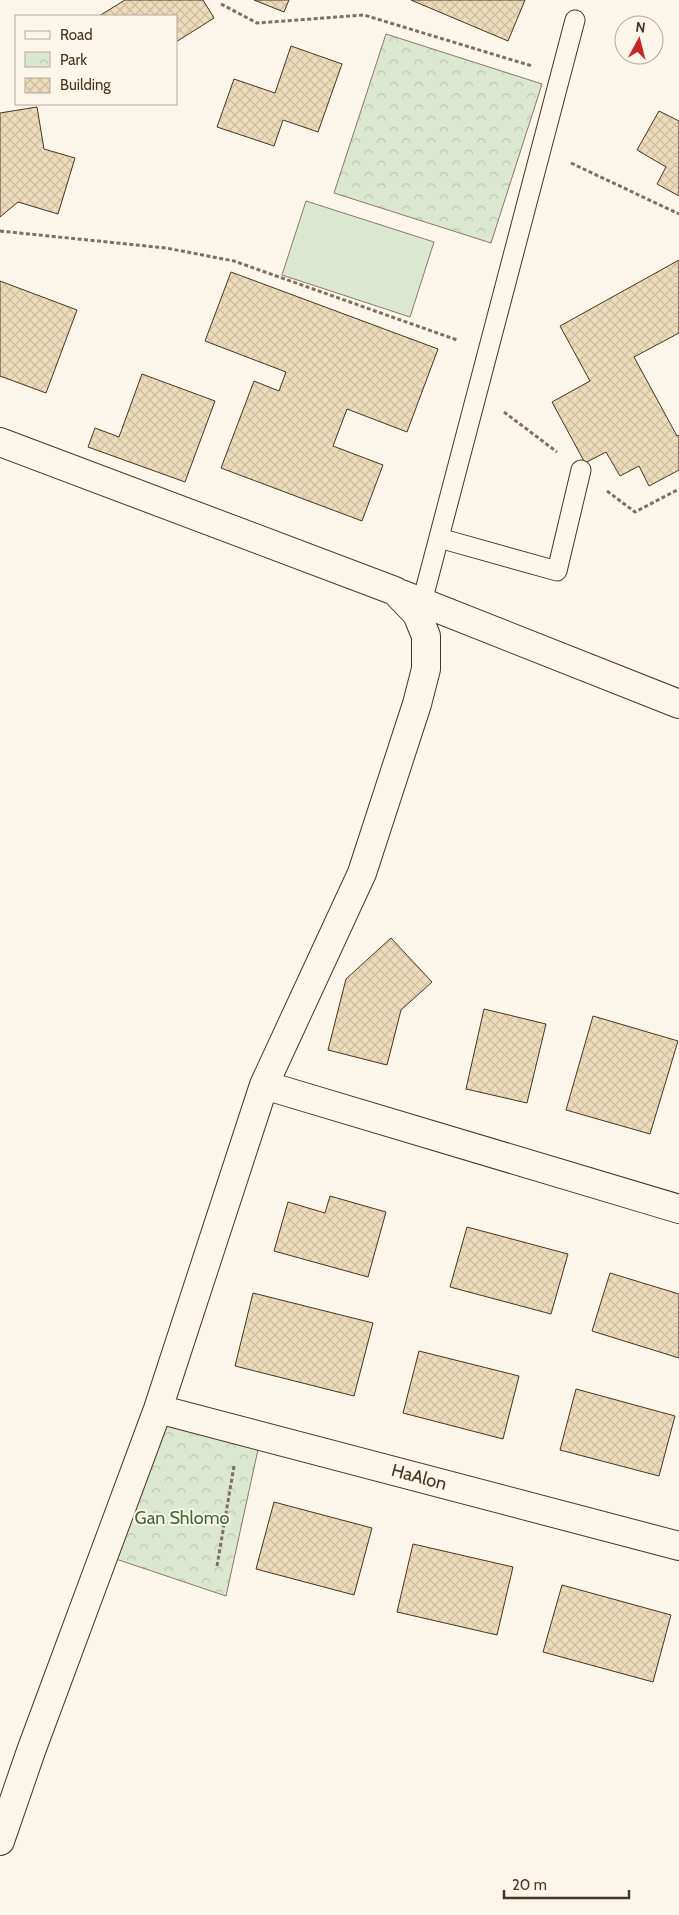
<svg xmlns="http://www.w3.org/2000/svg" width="679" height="1915" font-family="Cabin,sans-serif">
<defs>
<pattern id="park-crowns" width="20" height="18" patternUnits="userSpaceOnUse" patternTransform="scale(1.25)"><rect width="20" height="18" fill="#dce7d0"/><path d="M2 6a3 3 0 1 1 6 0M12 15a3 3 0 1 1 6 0" fill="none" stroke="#bec7b2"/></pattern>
<pattern id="building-cross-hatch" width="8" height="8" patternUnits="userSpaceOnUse" patternTransform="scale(1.25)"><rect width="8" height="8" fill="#ecdcbc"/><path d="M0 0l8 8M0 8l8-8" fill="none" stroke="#ccbda1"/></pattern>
</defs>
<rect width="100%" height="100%" fill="#fbf6e9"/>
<path fill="#dce7d0" stroke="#887966" d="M306,201L434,242L410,317L282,275Z"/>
<path fill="url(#park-crowns)" stroke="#887966" d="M386,34L542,84L491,243L334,193Z
M158,1409L261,1436L226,1596L104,1555Z"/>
<path fill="url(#building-cross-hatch)" stroke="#4a3520" d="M125,0H203L214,18L176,42V16H99Z
M254,0H289L284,12Z
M411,0H525L508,41Z
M291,46L342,64L318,132L283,120L274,146L217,127L234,79L275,93Z
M37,107L44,149L75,158L58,214L18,202L0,217V113Z
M659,111L679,121V196L657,184L666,167L637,150Z
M679,260V333L634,357L677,436L679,435V470L649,486L639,466L620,476L606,452L585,463L552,402L590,381L560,326Z
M231,272L438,349L407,432L347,409L333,446L383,465L362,521L221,468L254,381L279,391L286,372L205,341Z
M0,281L77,310L46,393L0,376Z
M142,374L215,401L185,482L88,447L95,428L119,437Z
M391,938L432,982L401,1010L387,1065L328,1050L346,979Z
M484,1009L546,1024L527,1103L466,1089Z
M593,1016L678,1041L650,1134L566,1110Z
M330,1196L386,1212L368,1277L274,1251L288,1202L325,1213Z
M467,1227L568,1254L551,1314L450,1287Z
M610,1273L679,1294V1358L592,1331Z
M253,1293L373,1323L354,1396L235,1366Z
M419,1351L519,1376L503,1439L403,1413Z
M576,1389L675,1416L659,1476L560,1450Z
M274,1502L372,1528L354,1595L256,1569Z
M413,1544L513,1567L497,1635L397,1612Z
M562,1585L671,1615L653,1682L543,1652Z"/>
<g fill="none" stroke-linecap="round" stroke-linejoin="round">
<g stroke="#4a3520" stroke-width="21">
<path id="lane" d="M439,538L557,571L581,470
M422,602L575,20"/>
</g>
<g stroke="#4a3520" stroke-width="30">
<path id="street" d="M0,442L395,591L417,614L426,636V669L417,704L362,873L264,1085L158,1409L31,1751L0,1841
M401,594L679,704
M264,1085L679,1209
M158,1409L679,1546"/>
</g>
<path stroke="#7f6f5c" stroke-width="3" stroke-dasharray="4 2.5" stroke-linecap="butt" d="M221,4L257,23L364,15L532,66
M571,163L679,214
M0,231L166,248L234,261L457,340
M504,412L557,452
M607,491L635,512L679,489
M217,1566L234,1466"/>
<use href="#lane" stroke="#fbf6e9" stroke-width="19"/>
<use href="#street" stroke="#fbf6e9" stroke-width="28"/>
</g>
<g text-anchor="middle" stroke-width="4" stroke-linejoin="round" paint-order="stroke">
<g font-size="18" fill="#4a3520" stroke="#fbf6e9">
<text transform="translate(419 1477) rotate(15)" y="6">HaAlon</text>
</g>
<g font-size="18" fill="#436837" stroke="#fbf6e9">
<text x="182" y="1524">Gan Shlomo</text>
</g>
</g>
<rect x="15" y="15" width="162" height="90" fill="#fbf6e9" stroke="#b4a999"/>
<rect x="25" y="31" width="25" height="8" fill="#fbf6e9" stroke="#b4a999"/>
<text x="60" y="40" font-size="15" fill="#4a3520">Road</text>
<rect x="25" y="52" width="25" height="15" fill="url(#park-crowns)" stroke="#b4a999"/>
<text x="60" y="65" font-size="15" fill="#4a3520">Park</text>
<rect x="25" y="78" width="25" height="15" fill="url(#building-cross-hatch)" stroke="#b4a999"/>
<text x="60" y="90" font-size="15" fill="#4a3520">Building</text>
<g transform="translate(639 40) rotate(7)"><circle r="24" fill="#fbf6e9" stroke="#b4a999"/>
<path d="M0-4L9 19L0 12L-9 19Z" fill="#c62828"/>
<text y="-8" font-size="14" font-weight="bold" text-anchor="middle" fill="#4a3520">N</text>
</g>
<path d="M504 1890v8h125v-8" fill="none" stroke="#4a3520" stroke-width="2.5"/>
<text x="512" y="1890" font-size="15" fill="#4a3520" stroke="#fbf6e9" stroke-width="4" paint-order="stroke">20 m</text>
</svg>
